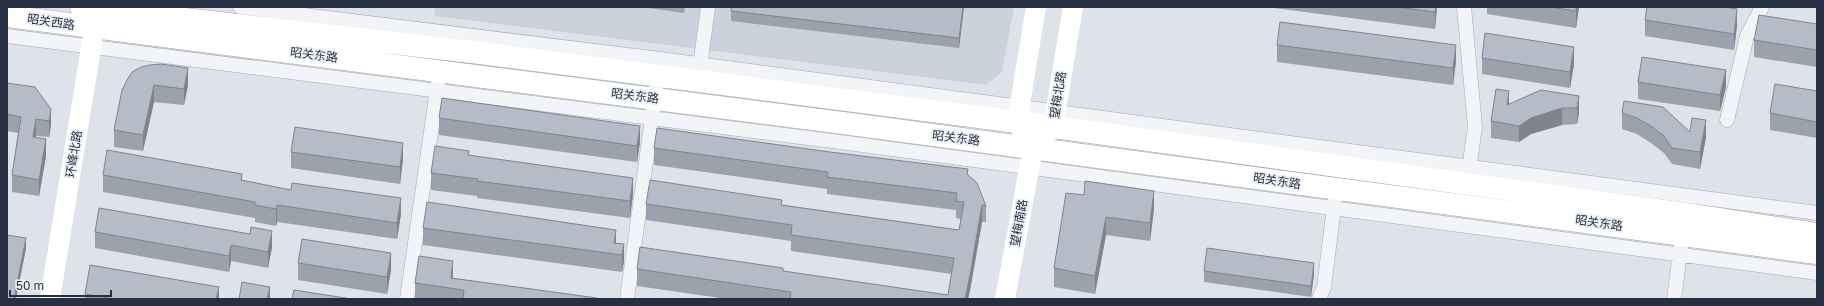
<svg xmlns="http://www.w3.org/2000/svg" width="1824" height="306" font-family="'Golos Text','Noto Sans SC',sans-serif">
<rect width="100%" height="100%" fill="#dee3ea"/>
<path fill="#ccd2dc" d="M435,7H1014L1002,72L986,85L434,16Z"/>
<g fill="none" stroke-linecap="round" stroke-linejoin="round">
<g stroke="#a3aab4" stroke-width="15">
<path id="street" d="M240,7L660,59L1817,213
M1464,7L1475,127L1468,176
M7,36L840,142L1817,273
M699,74L708,7
M1727,120L1747,36L1762,7
M407,299L438,83
M627,299L659,68
M1319,299L1324,287L1335,199
M1674,299L1681,246"/>
</g>
<g stroke="#9ca7b7" stroke-width="23">
<path id="primary" d="M81,7L480,53L1017,122L1686,214L1817,234
M7,16L843,123L1817,253"/>
</g>
<use href="#street" stroke="#f2f4f7" stroke-width="14"/>
<path stroke="#fff" stroke-width="20" d="M1033,148L1053,127L1073,7
M1033,148L1017,122L1036,7
M50,299L97,11
M1005,299L1033,148"/>
<use href="#primary" stroke="#fff" stroke-width="22"/>
</g>
<path fill="#9ca2ab" d="M641,7H685L684,13Z
M731,7H964L959,48L731,21Z
M1266,7H1437L1435,29Z
M1487,7H1579L1576,28L1487,14Z
M1645,20L1737,26L1734,50L1645,36Z
M1817,24V67L1754,57V40Z
M1277,45L1456,61L1453,85L1277,62Z
M1482,58L1574,64L1570,88L1482,74Z
M141,67L188,85L184,105L154,102L143,151L114,147V130Z
M1638,82L1726,87L1720,111L1638,99Z
M7,83L35,87L51,125L49,137L36,136L35,137L46,156L39,196L12,192V175L18,133L7,131Z
M1817,91V138L1770,130V113Z
M1579,96V113L1577,124L1562,125L1531,134L1519,142L1491,138V121L1509,104Z
M1622,113L1706,137L1700,169L1672,164L1664,153L1651,143L1637,134L1622,129Z
M439,118L640,142L637,162L439,135Z
M654,148L968,174L986,206V222H982L968,299H727L637,286V269L783,272L948,295L952,274L791,251V241L646,220V204L782,205L959,230L961,219L956,218V210L827,194V189L654,165Z
M291,152L403,159L400,184L291,168Z
M469,155L633,194L630,218L477,198V196L431,190V173Z
M103,175L242,180L401,214L397,239L277,222L276,226L255,222V218L103,192Z
M1066,193L1154,209L1150,241L1106,235L1095,294L1054,287V268Z
M423,228L624,244V261L622,272L423,245Z
M95,232L272,247L268,268L231,261L229,272L95,248Z
M298,263L391,270L387,294L298,280Z
M1204,271L1314,274L1311,297L1204,282Z
M453,278L597,299H415V283Z
M85,294L219,299H85Z"/>
<path fill="#7f848b" d="M963,7H964L959,48V38Z
M1436,7H1437L1435,29V12Z
M1576,7H1579L1576,28Z
M1737,9V26L1734,50V34Z
M1456,45V61L1453,85V68Z
M1574,47V64L1570,88V72Z
M188,68V85L184,105V89Z
M1726,70V87L1720,111V95Z
M154,85V102L143,151V135Z
M1509,91V108L1507,105Z
M1579,96V113L1577,124V108Z
M1562,108V125L1531,134L1519,142V126L1531,118Z
M51,109V125L49,137V121Z
M36,119V136L33,154V137Z
M1706,120V137L1700,169V152Z
M640,126V142L637,162V146Z
M46,139V156L39,196V180Z
M403,143V159L400,184V167Z
M633,178V194L630,218V201Z
M1154,191V209L1150,241V223Z
M401,198V214L397,239V223Z
M277,205V222L276,226V209Z
M982,205V222L970,291L968,299H965Z
M1106,217V235L1095,294V276Z
M616,230V246L614,243Z
M272,231V247L268,268V252Z
M26,238V249L16,299H14Z
M624,244V261L622,272V255Z
M231,245V261L229,272V256Z
M391,253V270L387,294V277Z
M453,261V277L451,288V278Z
M1314,263V274L1311,297V286Z
M219,287V299H216Z
M270,287V299H267Z"/>
<path fill="#b5bcc7" stroke="#7f848b" d="M731,7H963L959,38L731,11Z
M1396,7H1436L1435,12Z
M1550,7H1576V11Z
M1647,7H1725L1737,9L1734,34L1645,20Z
M1759,15L1817,24V50L1754,40Z
M1280,22L1456,45L1453,68L1277,45Z
M1485,33L1574,47L1570,72L1482,58Z
M1642,57L1726,70L1720,95L1638,82Z
M161,64L188,68L184,89L154,85L143,135L114,130L122,90L127,80L132,72L141,67L150,65Z
M7,83L35,87L51,109L49,121L36,119L33,137L46,139L39,180L12,175L21,117L7,114Z
M1775,84L1817,91V122L1770,113Z
M1496,89L1509,91L1507,105L1541,90L1579,96L1577,108H1562L1531,118L1519,126L1491,121Z
M442,98L640,126L637,146L439,118Z
M1624,101L1663,107L1690,132L1692,118L1706,120L1700,152L1672,148L1664,136L1651,126L1637,118L1622,113Z
M295,127L403,143L400,167L291,152Z
M657,128L830,152L968,169L967,174L977,183L986,206L982,205L970,275L965,299H790L791,292L637,269L640,247L783,268V271L948,295L954,258L791,235L792,225L646,204L650,180L782,200L781,205L959,230L964,202L956,201L957,193L827,177L828,172L654,148Z
M435,146L469,151L468,155L633,178L630,201L477,181L478,179L431,173Z
M107,150L242,174L241,180L291,190L292,183L401,198L397,223L277,205L276,209L255,205V202L103,175Z
M1085,181L1154,191L1150,223L1106,217L1095,276L1054,268L1066,193L1084,195Z
M427,202L616,230L614,243L624,244L622,255L423,228Z
M99,208L250,234L251,227L272,231L268,252L231,245L229,256L95,232Z
M7,235L26,238L14,299H7Z
M302,239L391,253L387,277L298,263Z
M1207,248L1314,263L1311,286L1204,271Z
M419,256L453,261L451,278L597,298V299H463L464,290L415,283Z
M90,265L219,287L216,299H115L85,294Z
M242,282L270,287L267,299H239Z
M294,290L352,299H292Z"/>
<g text-anchor="middle" stroke-width="4" stroke-linejoin="round" paint-order="stroke">
<g font-size="12" fill="#263042" stroke="#eef2f7">
<text transform="translate(51 22) rotate(8)" y="4">昭关西路</text>
<text transform="translate(314 55) rotate(7)" y="4">昭关东路</text>
<text transform="translate(1058 95) rotate(-81)" y="4">望梅北路</text>
<text transform="translate(635 96) rotate(7)" y="4">昭关东路</text>
<text transform="translate(956 138) rotate(7)" y="4">昭关东路</text>
<text transform="translate(74 154) rotate(-81)" y="4">环峰北路</text>
<text transform="translate(1277 181) rotate(8)" y="4">昭关东路</text>
<text transform="translate(1019 223) rotate(-80)" y="4">望梅南路</text>
<text transform="translate(1599 223) rotate(8)" y="4">昭关东路</text>
</g>
</g>
<rect width="1824" height="306" fill="none" stroke="#263042" stroke-width="16"/>
<path d="M10 290v6h101v-6" fill="none" stroke="#263042" stroke-width="2"/>
<text x="16" y="290" font-size="12" fill="#263042" stroke="#eef2f7" stroke-width="3" paint-order="stroke">50 m</text>
</svg>
